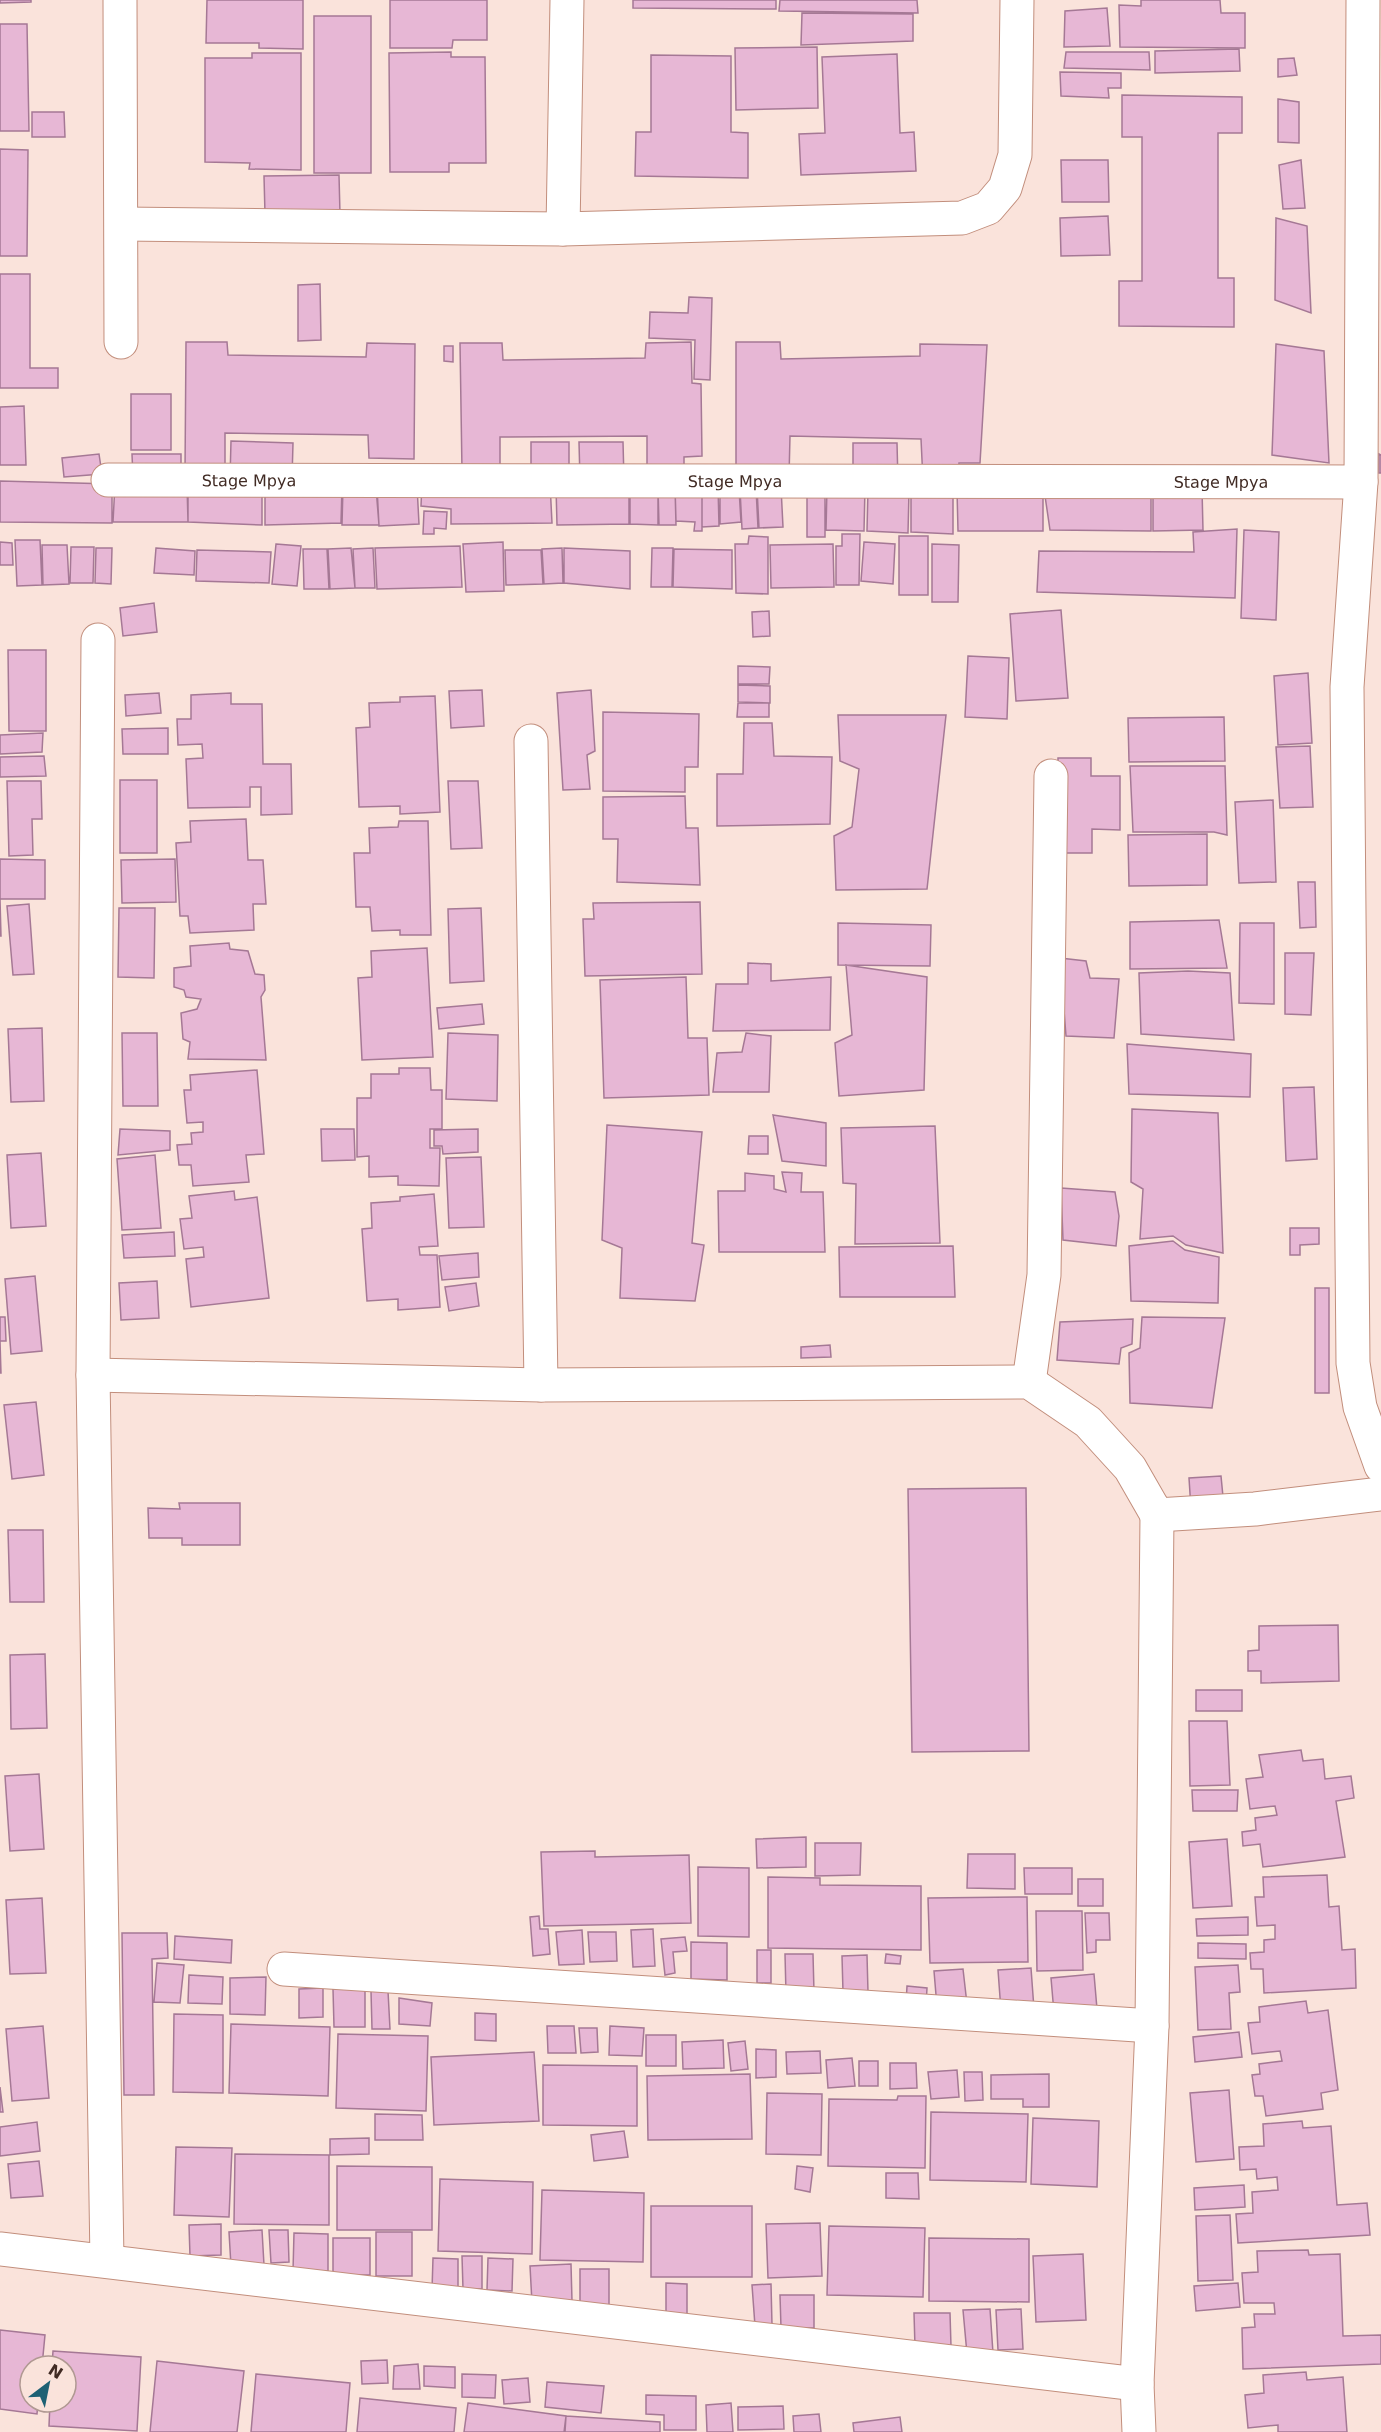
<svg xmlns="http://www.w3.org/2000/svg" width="1381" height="2432" font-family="'DejaVu Sans',sans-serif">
<rect width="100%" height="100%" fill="#fae3db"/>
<path fill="#e7b7d5" stroke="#a57895" stroke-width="1.5" d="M0,0H31V2L0,3Z
M207,0H303V49L259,48V43H206Z
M390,0H487V40H453L452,48H390Z
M633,0H776V9L633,8Z
M780,0H917L918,13L779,11Z
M1141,0H1220L1221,13H1245V48L1120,47L1119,5L1141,6Z
M1107,8L1110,46L1064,47L1065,11Z
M802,13L913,14V41L801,45Z
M314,16H371V173H314Z
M0,24H27L29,131H0Z
M817,47L818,108L736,110L735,48Z
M1239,49L1240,71L1155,73V51Z
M451,52V57H485L486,163H449V172H390L389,53Z
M1066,52H1149L1150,70L1064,68Z
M252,53H301V170L249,169L250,163L205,162V58H252Z
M897,54L900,133L914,132L916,171L801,175L799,134L825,133L822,57Z
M651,55L731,56V132L748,133V178L635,176L636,132H651Z
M1294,58L1297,75L1278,77V59Z
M1060,72L1121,73V88H1108L1109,98L1061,96Z
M1122,95L1242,97V133H1218V278H1234V327L1119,326V281H1142V137H1122Z
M1278,99L1299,102V143L1278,142Z
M32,112H64L65,137H32Z
M0,149L28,150L27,256H0Z
M1061,160H1108L1109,202H1062Z
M1301,160L1305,208L1283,209L1279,165Z
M339,175L340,214H265L264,176Z
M1108,216L1110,255L1061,256L1060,218Z
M1276,218L1307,226L1311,313L1275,300Z
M0,274H30V368H58V388H0Z
M320,284L321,340L298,341V285Z
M689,297L712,298L710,380L694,379L695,340L649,338L650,312L688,313Z
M186,342H227L228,355L366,357L367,343L415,344L414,459L369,458L368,435L225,433V472H185Z
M691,342L692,383L701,384L702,456L684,457V479L647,480V436L500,437V470L462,471L460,343H502L503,360L645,358L646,343Z
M736,342H780L781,359L920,356V344L987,345L980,463H959L958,482L923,481L921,439L790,436L789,477L736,476Z
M1276,344L1324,351L1329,463L1272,455Z
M444,346H453V362L444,361Z
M131,394H171V450H131Z
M24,406L26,465H0V407Z
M231,441L293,443L292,479H230Z
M531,442H569V480H531Z
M579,442H623L624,480H580Z
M853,443H897L898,482L853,481Z
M99,454L102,474L64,477L62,458Z
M132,454H181V477L133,478Z
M1379,454L1381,455V473H1379Z
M0,481L112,484V523L0,522Z
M422,482L550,483L552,523L451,524V509L421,506Z
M115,484L187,485L188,522H113Z
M188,485H262V525L188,522Z
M265,485L342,487L341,523L265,525Z
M702,485L718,486L719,526L702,527Z
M417,486L419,524L379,526L377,487Z
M675,486H702V531H694L695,522L676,521Z
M343,487L376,488L379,525H342Z
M556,487L629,488V524L557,525Z
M675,487L676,525H659L658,488Z
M720,487L739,489L741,522L720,524Z
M781,487L783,527L759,528L757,488Z
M630,488H658V525L630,524Z
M756,488L758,528L742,529L740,489Z
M807,488H825V537H807Z
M827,488H865L864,531L826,530Z
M868,489L909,491L908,533L867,531Z
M1044,489L1151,490V531L1050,530Z
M1202,489L1203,530L1153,531V490Z
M957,490H1043V531H958Z
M911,491L953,492V534L911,532Z
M424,511L447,512L446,529L434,528V534H423Z
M1237,529L1235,598L1037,592L1039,551L1194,552L1193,532Z
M1244,530L1279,532L1276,620L1241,618Z
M842,534H860L859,585H836V546H842Z
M749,536L768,537V594L736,593L735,544H748Z
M899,536H928V595H899Z
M15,540H40L42,585L17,586Z
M0,542L12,543L13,565H0Z
M503,542L504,591L466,592L463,544Z
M864,542L895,544L893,584L861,581Z
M276,544L301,546L297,586L272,584Z
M833,544L834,587L771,588L770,545Z
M932,544L959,545L958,602H932Z
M42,545H67L69,584L43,585Z
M460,546L462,587L377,589L375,548Z
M71,547H94L93,583H70Z
M96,548H112L111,584L95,583Z
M156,548L195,551L194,575L154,573Z
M351,548L355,588L330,589L328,549Z
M373,548L375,588H355L353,549Z
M562,548L563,583L544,584L542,549Z
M564,548L630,551V589L564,583Z
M652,548H673L672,587H651Z
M303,549H327L329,589H304Z
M674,549L732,550V589L673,587Z
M197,550L271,552L269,583L196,581Z
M505,550H541L543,584L506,585Z
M154,603L157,632L123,636L120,608Z
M1061,610L1068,698L1016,701L1010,614Z
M769,611L770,636L753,637L752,612Z
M8,650H46V731H9Z
M968,656L1009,658L1007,719L965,717Z
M738,666L770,667L769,684H738Z
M1308,673L1312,743L1278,745L1274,676Z
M738,685L770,686V703L738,702Z
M482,690L484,726L451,728L449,691Z
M591,690L595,751L587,755L590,789L563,790L557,693Z
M159,693L161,713L126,716L125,695Z
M231,693V704H262L263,764H291L292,814L261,815V787H250V807L188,808L186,759L203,758L202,744L178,745L177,719H191V695Z
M435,696L440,812L400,814V806L359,807L356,728L370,727L369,703L400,702V697Z
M738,703H769V717H737Z
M603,712L699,714L698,767H685V792L603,791Z
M838,715H946L927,889L836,890L834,836L852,827L859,769L840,761Z
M1224,717L1225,761L1129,762L1128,718Z
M744,723H772L774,756L832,757L830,824L717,826V774H743Z
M168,728V754H123L122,729Z
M43,733L42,752L0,754V735Z
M1310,746L1313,807L1280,808L1276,747Z
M44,756L46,776L0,777V757Z
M1058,758H1091V776H1120V830L1092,829V853H1057Z
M1130,766H1225L1227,835L1214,832H1133Z
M120,780H157V853H120Z
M7,781H41L42,819H32L33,855L9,856Z
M448,781H478L482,848L451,849Z
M685,796L686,828H698L700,885L617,882L618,839H603V797Z
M1273,800L1276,882L1239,883L1235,802Z
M246,819L248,860H263L266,904H253L254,930L190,933L188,916H180L176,843L191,842L190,821Z
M399,821H428L431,935H400V930L372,931L370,907H356L354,853H370L369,828L398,827Z
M1207,834V885L1129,886L1128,835Z
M0,859L45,860V899H0L1,936H0Z
M175,859L176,902L122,903L121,860Z
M1298,882H1315L1316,927L1300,928Z
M700,902L702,974L585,976L583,919H594L593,903Z
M29,904L34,974L13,975L7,906Z
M119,908H155L154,978L118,977Z
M481,908L484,981L450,983L448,909Z
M1219,920L1227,968L1130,969V922Z
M838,923L931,925L930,966L838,965Z
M1240,923H1274V1004L1239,1003Z
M229,943L230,949L248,951L255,974L264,975L265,990L261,997L266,1060L188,1059L190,1042L183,1039L181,1013L197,1009L201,999L186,997L184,990L174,987V968L191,966L190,946Z
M427,948L433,1057L362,1060L358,978L372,977L371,951Z
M1285,953H1314L1311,1015L1285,1014Z
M1060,958L1086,961L1090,978L1119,979L1114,1038L1066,1036Z
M748,963L771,964V981L831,977L830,1030L713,1031L716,984H748Z
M846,965L927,977L924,1090L839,1096L835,1043L852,1035Z
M1188,971L1230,973L1234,1040L1141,1034L1139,973Z
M686,977L688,1038H707L709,1095L604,1098L600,980Z
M482,1004L484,1024L439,1029L437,1008Z
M42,1028L44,1101L11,1102L8,1029Z
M122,1033H157L158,1106H123Z
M448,1033L498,1035L497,1101L446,1099Z
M746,1033L771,1036L769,1092H713L717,1053L742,1052Z
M1127,1044L1251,1054L1250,1097L1129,1094Z
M399,1068H430L431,1090H442V1129H430V1148H440L439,1186L398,1185V1176L369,1177V1156L357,1157V1098H371V1074H399Z
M257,1070L264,1154L246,1155L249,1182L193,1186L191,1165H179L177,1145L192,1144L191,1133L203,1132V1122L187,1123L184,1090H191L190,1075Z
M1314,1087L1317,1159L1286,1161L1283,1088Z
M1132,1109L1218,1113L1223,1253L1186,1245L1173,1236L1140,1239L1143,1189L1131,1182Z
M773,1115L826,1123V1166L782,1161Z
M607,1125L702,1132L692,1243L704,1245L695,1301L620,1298L622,1248L602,1240Z
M935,1126L940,1243L855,1244L856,1184L843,1183L841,1128Z
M120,1129L170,1131V1150L118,1155Z
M321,1129H354L355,1160L322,1161Z
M478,1129V1152L443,1154L442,1146H434V1130Z
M749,1136H768V1154H748Z
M41,1153L46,1226L11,1228L7,1155Z
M155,1155L161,1228L122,1230L117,1159Z
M481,1157L484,1227L449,1228L446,1158Z
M782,1172L802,1173L801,1192H823L825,1252H719L718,1191H745V1173L774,1176V1189L786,1192Z
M1061,1188L1115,1192L1119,1216L1116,1246L1063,1240Z
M234,1191L235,1200L257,1197L269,1298L191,1307L186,1259L204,1257L203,1247L184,1249L180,1219L192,1218L189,1196Z
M434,1194L438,1246L419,1247L420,1255H437L440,1307L398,1310V1299L367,1301L362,1229L372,1228L371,1203L400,1201V1197Z
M1290,1228H1319V1244L1300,1245V1255H1290Z
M174,1232L175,1256L124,1258L122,1235Z
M1173,1241L1185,1250L1219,1257L1218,1303L1131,1301L1129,1246Z
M953,1246L955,1297H840L839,1247Z
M478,1253L479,1277L442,1280L439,1256Z
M35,1276L42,1351L11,1354L5,1279Z
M157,1281L159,1318L121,1320L119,1283Z
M476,1283L479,1306L449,1311L445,1287Z
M1315,1288H1329V1393H1315Z
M0,1317H5L6,1341H0L1,1373H0Z
M1142,1317L1225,1318L1212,1408L1130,1403L1129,1353L1140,1348Z
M1133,1319L1132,1344L1121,1348L1119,1364L1057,1360L1060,1322Z
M830,1345L831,1357L801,1358V1347Z
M36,1402L44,1475L12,1479L4,1405Z
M1221,1476L1224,1507L1191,1509L1189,1478Z
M1026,1488L1029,1751L912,1752L908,1489Z
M179,1503H240V1545H182V1538H149L148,1508L180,1509Z
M8,1530H43L44,1602H10Z
M1338,1625L1339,1681L1261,1683V1671H1248V1651L1259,1650V1626Z
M45,1654L47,1728L11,1729L10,1655Z
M1196,1690H1242V1711H1196Z
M1189,1721H1227L1230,1785L1190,1786Z
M1301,1750L1303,1761L1323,1759L1325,1779L1351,1776L1354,1798L1336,1801L1345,1857L1263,1867L1260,1844L1243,1846L1242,1832L1256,1830L1255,1818L1277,1815L1275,1806L1250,1809L1246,1779L1263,1777L1259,1755Z
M39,1774L44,1849L10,1851L5,1776Z
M1192,1790H1238L1237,1811H1193Z
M806,1837V1867L757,1868L756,1839Z
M1227,1839L1232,1906L1193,1908L1189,1842Z
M815,1843H861L860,1875L815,1876Z
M595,1851V1857L689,1855L691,1923L544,1926L541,1852Z
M968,1854H1015V1889L967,1888Z
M698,1867L749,1868V1937L698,1936Z
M1024,1868H1072V1894H1025Z
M1327,1875L1329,1907L1339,1906L1342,1950L1355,1949L1356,1988L1264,1993L1263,1969H1251L1250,1953L1264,1952V1940L1275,1939V1925L1257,1926L1255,1897H1264L1263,1877Z
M768,1877L820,1878V1885L921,1886V1950L768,1948Z
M1078,1879H1103V1906H1078Z
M1027,1897L1028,1962L930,1963L928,1898Z
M42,1898L46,1973L10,1974L6,1900Z
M1036,1911H1082L1083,1970L1037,1971Z
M1085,1913H1109L1110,1940H1096V1952L1087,1953Z
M539,1916L540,1929H548L550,1954L533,1956L530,1917Z
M1248,1917V1935L1197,1936L1196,1919Z
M653,1929L655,1966L633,1967L631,1930Z
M582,1930L584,1964L559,1965L556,1932Z
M588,1932H616L617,1961L590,1962Z
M122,1933H167L168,1958L152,1959L154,2095H124Z
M175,1936L232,1940L231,1963L174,1959Z
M685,1937L687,1951L673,1952L675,1973L665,1975L661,1939Z
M691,1942L727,1943V1980L691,1979Z
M1198,1943L1246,1944V1959L1198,1958Z
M757,1950H771V1983H757Z
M785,1954H813L814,1992L786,1994Z
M886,1954L901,1956L900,1964L885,1963Z
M867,1955L868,1992H843L842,1956Z
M157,1963L184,1965L180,2003L154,2002Z
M1238,1965L1240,1992L1229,1993L1231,2029L1198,2030L1195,1967Z
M1031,1968L1034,2009L1001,2011L998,1970Z
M963,1969L967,2004L937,2007L934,1971Z
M1094,1974L1097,2009L1054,2013L1051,1978Z
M189,1975L223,1977L222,2004L188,2003Z
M266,1977L265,2015L230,2014V1978Z
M907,1986L927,1988L926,2006L906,2004Z
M323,1988V2017L299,2018V1989Z
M333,1989H365V2027H334Z
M371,1991H388L390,2029H372Z
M399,1998L432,2003L430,2026L399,2024Z
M1306,2001L1308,2013L1328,2010L1338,2090L1321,2093L1323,2109L1266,2116L1263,2096H1255L1252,2075L1260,2074L1259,2064L1282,2061L1280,2051L1252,2054L1248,2023L1260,2022L1259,2007Z
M475,2013L496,2014V2041L475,2040Z
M174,2014L223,2015V2093L173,2092Z
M231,2024L330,2027L328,2096L229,2093Z
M43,2026L49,2098L12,2101L6,2029Z
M547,2026H574L576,2053H548Z
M610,2026L644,2028L642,2056L609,2055Z
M579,2028H597L598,2052L581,2053Z
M1239,2032L1242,2057L1195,2062L1193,2037Z
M338,2034L428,2036L426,2111L336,2108Z
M646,2035H676V2066H646Z
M723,2040L724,2068L683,2069L682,2042Z
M745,2041L748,2069L731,2071L728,2043Z
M756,2049L776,2050V2077L756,2078Z
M820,2051L821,2073L787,2074L786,2052Z
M534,2052L539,2121L434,2125L431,2057Z
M852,2058L855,2086L828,2088L826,2060Z
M859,2061H878V2086H859Z
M890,2063H916L917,2088L890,2089Z
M543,2065L637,2066V2126L543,2125Z
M957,2070L959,2097L931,2099L928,2072Z
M964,2072H982L983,2100L965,2101Z
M750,2074L752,2139L648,2140L647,2076Z
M1049,2074V2107H1023V2099H991V2075Z
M0,2087L3,2112H0Z
M1229,2090L1234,2159L1196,2162L1190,2093Z
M767,2093L822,2094L821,2155L766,2154Z
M898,2096H926L925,2168L828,2166L829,2099L897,2100Z
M931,2112L1028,2114L1026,2182L930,2180Z
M375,2114L422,2115L423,2140H375Z
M1033,2118L1099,2121L1097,2187L1031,2184Z
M1302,2121L1303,2128L1331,2126L1337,2205L1367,2203L1370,2235L1238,2243L1236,2214L1253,2213L1252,2192L1278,2190L1277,2177L1257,2179L1256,2169L1240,2170L1239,2147L1264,2146L1263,2124Z
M37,2122L40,2151L0,2156V2127Z
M624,2131L628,2157L594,2161L591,2135Z
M369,2138V2154L330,2155V2139Z
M176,2147L232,2148L229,2217L174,2215Z
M235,2154L329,2155V2225L234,2224Z
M39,2161L43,2196L11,2198L8,2164Z
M337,2166L432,2167V2230H337Z
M797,2166L813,2168L810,2192L795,2189Z
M886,2173H918L919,2199L886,2198Z
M440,2179L533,2182L532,2254L438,2251Z
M1244,2185L1245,2207L1195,2210L1194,2188Z
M542,2190L644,2193L643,2262L540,2260Z
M651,2206H752V2277H651Z
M1230,2215L1233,2280L1198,2281L1196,2216Z
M820,2223L822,2276L768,2278L766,2224Z
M221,2224V2255L190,2256L189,2225Z
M829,2226L925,2228L923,2297L827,2295Z
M262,2230L264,2265L231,2266L229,2232Z
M269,2230H288L289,2262L271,2263Z
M376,2232H412V2276H376Z
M294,2233L328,2234V2271H293Z
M333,2238H370V2275H333Z
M929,2238L1029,2239V2302L929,2301Z
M1308,2250L1309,2255L1340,2254L1343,2336L1381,2335V2364L1243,2369L1242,2328L1255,2327L1254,2314H1275L1274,2303H1244L1242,2273L1258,2272L1257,2251Z
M1083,2254L1086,2320L1036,2322L1033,2256Z
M462,2256H482V2289H463Z
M433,2258L458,2259V2290H432Z
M488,2258L513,2259L512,2291L487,2290Z
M571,2264L572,2301L532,2303L530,2266Z
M580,2269H609V2309H580Z
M666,2283L687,2284V2315H666Z
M1238,2283L1240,2307L1196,2311L1194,2286Z
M771,2284L772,2325L755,2326L752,2285Z
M780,2295H814V2328H781Z
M990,2309L993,2353L967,2354L963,2310Z
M1021,2309L1023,2349L998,2350L996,2310Z
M914,2313H950L951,2346L915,2347Z
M0,2330L45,2335L42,2366H30V2402H38L37,2414L0,2409Z
M53,2351L141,2357L137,2431L49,2426L50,2402H66V2366H52Z
M387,2360L388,2383L362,2384L361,2361Z
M157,2361L244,2371L237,2432H150Z
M418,2364L420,2389H393L394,2366Z
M424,2366L455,2367V2388L424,2386Z
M1306,2372L1307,2380L1343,2377L1347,2432H1278V2425L1248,2428L1245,2395L1264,2393L1263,2375Z
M256,2374L350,2383L346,2432H251Z
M462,2374L496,2375L495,2398L462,2397Z
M528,2378L530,2402L504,2404L502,2380Z
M547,2382L604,2386L601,2413L545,2407Z
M646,2395L696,2396V2430H664V2415L646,2414Z
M360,2398L456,2408L454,2432H357Z
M468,2403L566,2416L564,2432H464Z
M731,2403L733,2432H707L706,2405Z
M783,2406L784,2429L738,2430V2407Z
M819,2414L821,2432H794L793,2416Z
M566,2416L660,2422V2432H565Z
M900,2417L902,2432H854L853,2423Z"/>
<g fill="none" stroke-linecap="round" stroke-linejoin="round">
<g stroke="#c28e7c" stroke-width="35">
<g id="minor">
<path d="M120,0L121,342"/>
<path d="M1363,0L1361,482L1347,687L1353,1363L1360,1407L1381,1466"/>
<path d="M122,224L563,229L962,218L988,208L1005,188L1015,155L1017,0"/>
<path d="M563,229L567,0"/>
<path id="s1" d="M108,480L1361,482"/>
<path d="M98,640L93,1375L107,2261"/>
<path d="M531,741L541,1385"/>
<path d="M93,1375L541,1385L1029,1382L1088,1422L1130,1468L1157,1515L1255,1509L1381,1494"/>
<path d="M1029,1382L1044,1275L1051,776"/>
<path d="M284,1969L1152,2026"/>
<path d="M0,2249L1137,2384"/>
<path d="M1139,2432L1137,2384L1152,2026L1157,1515"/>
</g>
</g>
<use href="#minor" stroke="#fff" stroke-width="33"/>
</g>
<g text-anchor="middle" stroke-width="4.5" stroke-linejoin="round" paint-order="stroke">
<g font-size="16" fill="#412b24" stroke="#fae3db">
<text dy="6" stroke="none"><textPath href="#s1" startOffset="141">Stage Mpya</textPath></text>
<text dy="6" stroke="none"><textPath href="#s1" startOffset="627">Stage Mpya</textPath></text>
<text dy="6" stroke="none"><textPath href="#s1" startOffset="1113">Stage Mpya</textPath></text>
</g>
</g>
<g transform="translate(48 2384) rotate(32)"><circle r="28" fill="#fae3db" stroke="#b09992" stroke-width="1.5"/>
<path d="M0-4.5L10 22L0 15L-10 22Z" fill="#1e6174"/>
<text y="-9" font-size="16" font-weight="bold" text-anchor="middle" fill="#412b24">N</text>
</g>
</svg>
